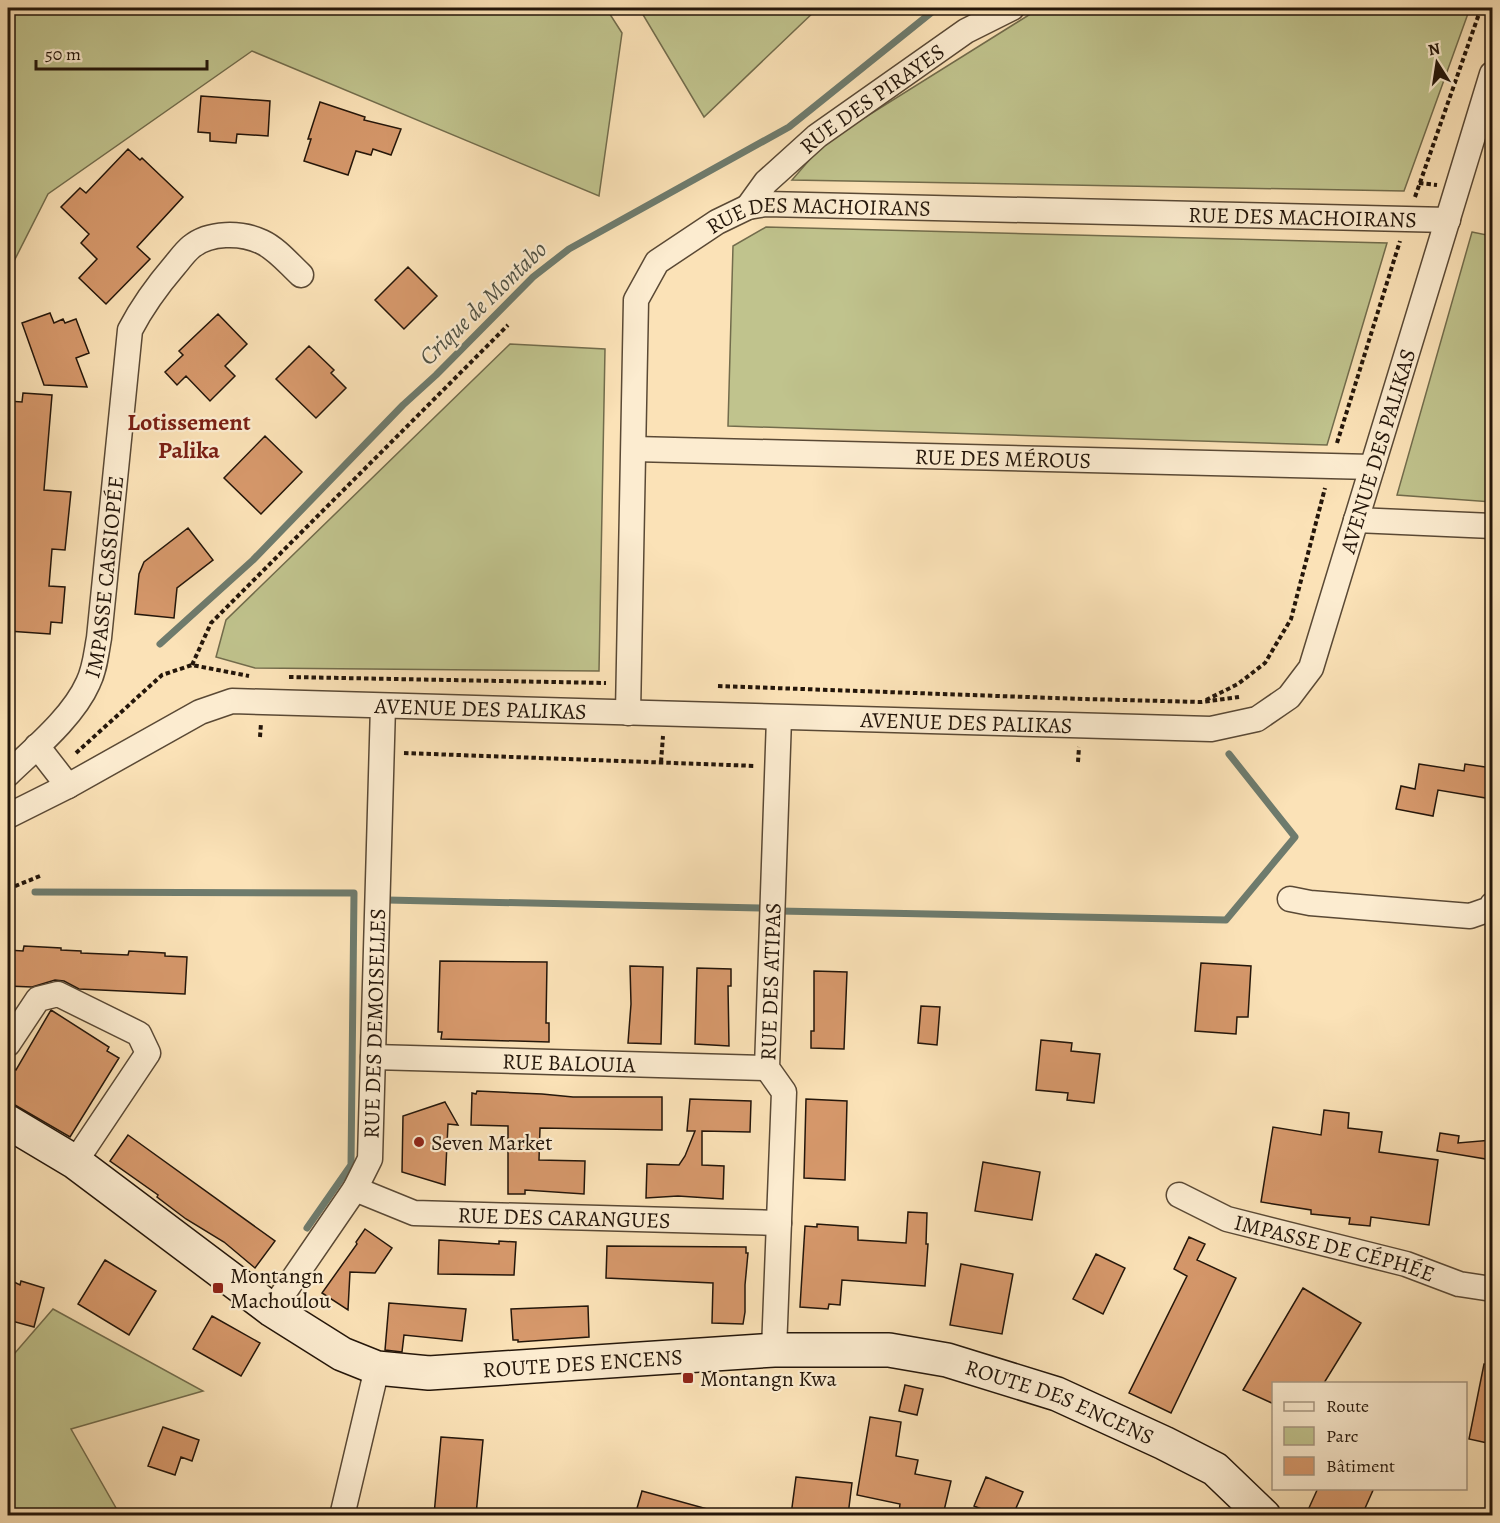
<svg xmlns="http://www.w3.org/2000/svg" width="1500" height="1523" font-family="Alegreya,serif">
<rect width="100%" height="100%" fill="#fbe2b7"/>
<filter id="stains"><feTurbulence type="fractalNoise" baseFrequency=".00333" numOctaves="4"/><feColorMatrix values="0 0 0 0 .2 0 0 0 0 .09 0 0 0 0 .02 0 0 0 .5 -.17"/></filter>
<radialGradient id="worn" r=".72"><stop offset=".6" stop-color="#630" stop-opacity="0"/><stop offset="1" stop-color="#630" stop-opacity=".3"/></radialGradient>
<path fill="#c0c38d" stroke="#726c4c" stroke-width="1.5" d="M8,8H606L622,33L599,196L252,51L48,194L8,273Z
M639,8H818L704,117Z
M1040,8H1470L1404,191L792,180L824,143Z
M766,227L1387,243L1327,445L728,426L733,246Z
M1472,232L1492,236V502L1397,495Z
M510,344L605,349L599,671L255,668L216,657L226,620Z
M53,1309L203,1391L71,1429L120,1515H8V1361Z"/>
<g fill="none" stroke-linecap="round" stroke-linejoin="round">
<path stroke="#6e7b6d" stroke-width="7" d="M160,644L253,560L403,405L436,375L533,277L569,249L789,127L937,8
M35,892L354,893L351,1165L307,1228
M387,900L760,908
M779,911L1226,920L1295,837L1229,754"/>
</g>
<path fill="#d6986b" stroke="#24160a" stroke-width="1.5" d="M201,96L270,101L268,136L237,134L236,143L210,141V133L198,132Z
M320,102L365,117L364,120L401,129L391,155L373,149L371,155L356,151L348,175L304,161L311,139H308Z
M128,149L140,160L142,158L183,197L137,247L150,259L106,304L79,278L97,259L81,243L89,234L61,207L80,188L86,193Z
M408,267L437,296L404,329L375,300Z
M50,313L54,323L63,319L65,323L76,319L89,353L76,358L87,387L44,385L22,323Z
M218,314L247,344L225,366L235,376L210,401L186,376L177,385L165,372L183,355L179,351Z
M309,346L334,370L331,373L346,388L316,418L276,379Z
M23,393L52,395L44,490L71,492L65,550L52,549L49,586L65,587L62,623L51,622L50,634L8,631V492L13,435L8,434V401L22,402Z
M265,436L302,472L261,514L224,478Z
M188,528L213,560L177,588L174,618L135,614L139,574L144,562Z
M1419,764L1464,771L1465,764L1492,768V799L1438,790L1433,816L1396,809L1401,786L1415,789Z
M24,946L61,948V950L81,951V953L128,955L129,951L165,953V956L187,957L185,994L79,989L64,981L55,980L32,987L8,986V950L23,951Z
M440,961L547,962L546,1023H549V1042L441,1039L442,1032H438Z
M1201,963L1251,966L1248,1017H1237L1236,1034L1195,1031Z
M630,966L663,967L661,1044L628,1043L631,1004Z
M697,968L731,969V986H728L729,1046L695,1044Z
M814,971L847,972L844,1049L811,1048V1031H814Z
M921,1006L940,1007L937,1045L918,1043Z
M51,1010L109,1047L107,1051L119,1058L70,1137L8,1101V1065L16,1070Z
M1041,1040L1072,1043L1071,1051L1100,1054L1094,1103L1067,1100L1068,1093L1036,1090Z
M477,1091L542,1094L573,1097H662V1130L540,1128L539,1160L585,1161L584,1194L525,1190V1194H508V1126L471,1125L472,1093L476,1094Z
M690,1099L751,1101L750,1132L702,1131V1165L724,1166L723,1199L678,1196L646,1198L647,1164L679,1165L685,1156L695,1131H687Z
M806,1099L847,1101L845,1180L804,1178Z
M445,1102L458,1125L448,1124L445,1185L402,1172L403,1116Z
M1324,1110L1349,1113L1348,1128L1382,1132L1379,1152L1438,1160L1429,1225L1371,1217L1370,1226L1349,1224L1350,1218L1311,1214V1210L1261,1202L1273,1127L1321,1135Z
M1440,1133L1459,1136L1458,1143L1492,1140V1160L1437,1151Z
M128,1135L275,1241L255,1268L224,1242L186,1219L157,1197L158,1195L110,1161Z
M983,1162L1040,1172L1032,1220L975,1211Z
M908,1212L927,1213L926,1244H928L925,1286L842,1280L840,1305L829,1304L828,1309L800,1307L805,1226L817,1227V1224L858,1227V1240L906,1243Z
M365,1229L392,1248L375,1273L350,1272L348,1310L322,1293L357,1244L356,1242Z
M1189,1237L1205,1244L1197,1260L1236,1278L1171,1413L1129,1393L1187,1276L1174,1269Z
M439,1240L499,1244V1241L516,1242L514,1275L438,1274Z
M607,1246L746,1247V1253H748L745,1285V1312L743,1324L712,1323L713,1283L606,1278Z
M1096,1254L1125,1268L1103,1314L1073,1299Z
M105,1260L156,1291L129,1335L78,1304Z
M961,1264L1013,1274L1002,1334L950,1325Z
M8,1279L20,1285L21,1281L44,1288L34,1327L8,1320Z
M1303,1288L1361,1323L1324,1383H1274V1404L1243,1390Z
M389,1303L466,1309L462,1341L404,1335L402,1352L385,1350Z
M588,1306L589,1337L518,1342V1340H513L511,1309Z
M212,1316L260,1343L241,1376L193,1349Z
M1484,1364L1492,1365V1444L1469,1439Z
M905,1385L923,1389L917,1415L899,1411Z
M870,1417L901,1422L896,1456L918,1460L915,1474L951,1481L943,1515H914L899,1512L900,1504L857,1495Z
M163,1427L199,1440L192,1461L181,1457L175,1475L148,1466Z
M441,1437L483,1440L476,1515H434Z
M796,1477L852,1483L848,1515H791Z
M986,1477L1023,1492L1013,1515H996L974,1506Z
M1318,1488H1374L1362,1515H1321L1308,1510Z
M642,1491L711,1510L710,1515H635Z"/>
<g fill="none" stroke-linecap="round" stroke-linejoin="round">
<g stroke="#5a4935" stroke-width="27">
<g id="street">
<path id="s1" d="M748,207L766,182L817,136L966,31L1012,8"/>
<path id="s2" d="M634,449L1372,467"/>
<path d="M1356,520L1492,526"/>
<path id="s3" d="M628,713L636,300L657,262L717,222L748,207L766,204L1448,220"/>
<path d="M37,746L68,786"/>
<path id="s4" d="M8,774C34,749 73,717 88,683C95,669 96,654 99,638L130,330C143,305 157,286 175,265C180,259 185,252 191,247C209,232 241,232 262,242C277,249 289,264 301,275"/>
<path id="s5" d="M8,816L68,786L200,712L232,701L1211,729L1257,719L1289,697L1311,668L1492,74"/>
<path d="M1290,899L1310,903L1470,916L1490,909L1492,905"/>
<path d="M8,1044L38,999L58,994L139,1034L148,1053L75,1162"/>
<path id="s6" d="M373,1057L767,1068"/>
<path id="s7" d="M355,1189L414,1213L779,1223"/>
<path id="s8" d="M1179,1195L1227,1219L1406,1264L1459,1284L1492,1289"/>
<path id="s9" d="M272,1310L355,1189L370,1159L383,706"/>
<path id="s10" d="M774,1350L784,1092L767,1068L779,718"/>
<path d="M342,1516L377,1368"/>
</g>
</g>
<g stroke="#24160a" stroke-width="36">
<g id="secondary">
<path id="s11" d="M8,1122L75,1162L272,1310L342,1354L377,1368L429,1373L774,1350H889L947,1360L1057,1394L1164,1443L1215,1469L1264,1516"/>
</g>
</g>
<path stroke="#24160a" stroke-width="4" stroke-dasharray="4.5 3" stroke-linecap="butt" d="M1489,53L1492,42
M1419,183L1437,185
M1415,197L1481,8
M1337,443L1400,241
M192,665L211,623L508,325
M289,677L606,683
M718,686L1083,699L1202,702L1239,697
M1206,700L1238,684L1265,663L1291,619L1325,488
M260,737L261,723
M76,753L162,675L192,665L249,676
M404,753L756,766
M661,762L663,736
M1078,762L1079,747
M8,889L40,876"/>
<use href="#street" stroke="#fcecd0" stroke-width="24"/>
<use href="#secondary" stroke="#fcecd0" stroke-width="33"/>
</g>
<g fill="#8f2418" stroke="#fcecd0" stroke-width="2">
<circle cx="419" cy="1142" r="6"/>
<rect x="212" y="1282" width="12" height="12" rx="3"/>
<rect x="682" y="1372" width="12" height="12" rx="3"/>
</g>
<g text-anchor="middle" stroke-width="4.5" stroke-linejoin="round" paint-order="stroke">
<g font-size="22" fill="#24160a" stroke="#fcecd0">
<text dy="8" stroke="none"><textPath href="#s1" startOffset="166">RUE DES PIRAYES</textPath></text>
<text dy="8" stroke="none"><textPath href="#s3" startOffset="1118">RUE DES MACHOIRANS</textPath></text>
<text dy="8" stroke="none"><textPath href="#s3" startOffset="632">RUE DES MACHOIRANS</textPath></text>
<text dy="8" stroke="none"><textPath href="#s5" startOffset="1581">AVENUE DES PALIKAS</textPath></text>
<text dy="8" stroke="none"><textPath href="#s2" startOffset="369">RUE DES MÉROUS</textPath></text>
<text dy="8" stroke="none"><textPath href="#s4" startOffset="230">IMPASSE CASSIOPÉE</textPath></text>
<text dy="8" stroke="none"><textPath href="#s5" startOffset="501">AVENUE DES PALIKAS</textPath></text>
<text dy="8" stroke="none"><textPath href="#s5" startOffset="987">AVENUE DES PALIKAS</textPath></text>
<text dy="8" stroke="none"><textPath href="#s10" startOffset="374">RUE DES ATIPAS</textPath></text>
<text dy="8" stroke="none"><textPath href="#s9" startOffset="316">RUE DES DEMOISELLES</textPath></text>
<text dy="8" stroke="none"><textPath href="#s6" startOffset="196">RUE BALOUIA</textPath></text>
<text dy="8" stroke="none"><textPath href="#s7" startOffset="214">RUE DES CARANGUES</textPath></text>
<text dy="8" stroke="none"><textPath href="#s8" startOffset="165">IMPASSE DE CÉPHÉE</textPath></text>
<text dy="8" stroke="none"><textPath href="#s11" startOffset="651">ROUTE DES ENCENS</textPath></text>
<text dy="8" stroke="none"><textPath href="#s11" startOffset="1137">ROUTE DES ENCENS</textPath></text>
</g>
<g font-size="22" fill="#24160a" stroke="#fcecd0" text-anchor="start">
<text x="431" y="1150">Seven Market</text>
<text x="230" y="1283">Montangn<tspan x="230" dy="25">Machoulou</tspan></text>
<text x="700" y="1386">Montangn Kwa</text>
</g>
<g font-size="24" font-style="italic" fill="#4f5144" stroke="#fcecd0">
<text transform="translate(483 303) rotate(-44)" y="8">Crique de Montabo</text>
</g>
<g font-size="24" font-weight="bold" fill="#7a1f14" stroke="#fcecd0">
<text x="189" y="430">Lotissement<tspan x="189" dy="28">Palika</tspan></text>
</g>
</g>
<rect width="1500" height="1523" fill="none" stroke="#fbe2b7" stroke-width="30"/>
<rect x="9" y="9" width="1482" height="1505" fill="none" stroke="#24160a" stroke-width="3"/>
<rect x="15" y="15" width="1470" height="1493" fill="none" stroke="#24160a" stroke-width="1.5"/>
<rect x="1272" y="1382" width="195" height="108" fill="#fcecd0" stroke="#a69681" stroke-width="1.5"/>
<rect x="1284" y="1402" width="30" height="9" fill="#fcecd0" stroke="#a69681" stroke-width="1.5"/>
<text x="1326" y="1412" font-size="18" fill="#24160a">Route</text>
<rect x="1284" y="1427" width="30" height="18" fill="#c0c38d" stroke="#a69681" stroke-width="1.5"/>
<text x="1326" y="1442" font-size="18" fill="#24160a">Parc</text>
<rect x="1284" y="1457" width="30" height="18" fill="#d6986b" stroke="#a69681" stroke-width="1.5"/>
<text x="1326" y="1472" font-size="18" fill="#24160a">Bâtiment</text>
<g transform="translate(1437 63) rotate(348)" stroke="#fcecd0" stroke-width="4.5" paint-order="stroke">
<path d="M0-4.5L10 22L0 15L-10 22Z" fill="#24160a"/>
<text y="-9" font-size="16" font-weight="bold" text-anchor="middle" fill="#24160a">N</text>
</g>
<path d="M36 60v9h171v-9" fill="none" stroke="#24160a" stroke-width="3"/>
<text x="45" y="60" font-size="18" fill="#24160a" stroke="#fcecd0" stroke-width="4.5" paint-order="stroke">50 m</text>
<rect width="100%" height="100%" filter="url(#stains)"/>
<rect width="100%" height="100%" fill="url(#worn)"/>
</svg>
